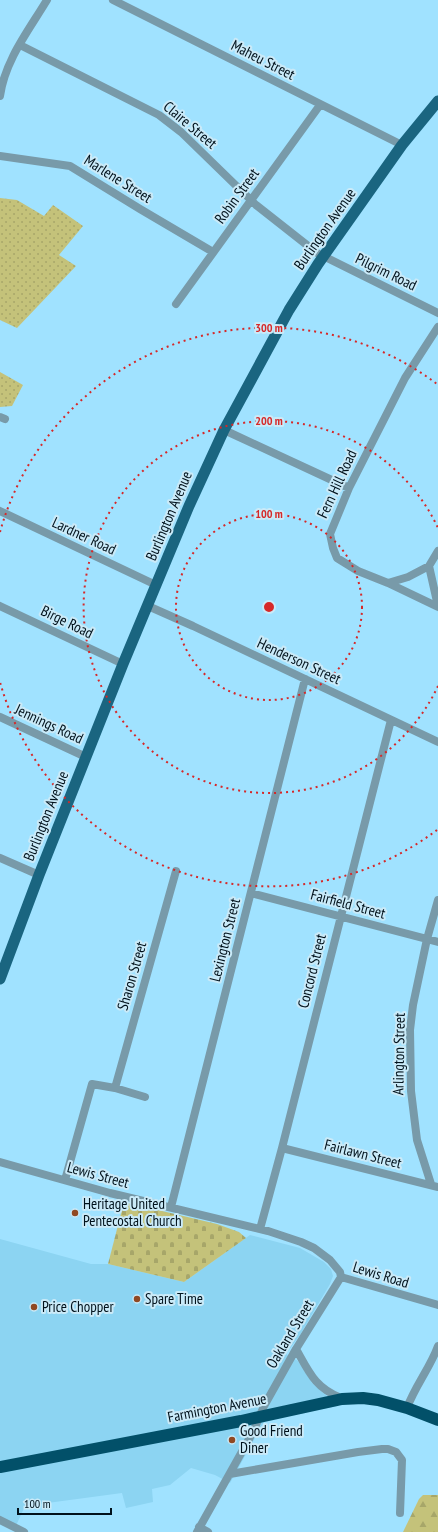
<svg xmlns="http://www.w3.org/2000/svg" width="438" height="1532" font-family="'PT Sans Narrow',sans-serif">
<defs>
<pattern id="forest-firs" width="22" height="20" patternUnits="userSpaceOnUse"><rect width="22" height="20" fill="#c4c27a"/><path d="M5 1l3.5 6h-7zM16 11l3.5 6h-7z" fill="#a7a669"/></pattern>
<pattern id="cemetery-stones" width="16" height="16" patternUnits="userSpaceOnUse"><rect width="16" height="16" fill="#c4c27a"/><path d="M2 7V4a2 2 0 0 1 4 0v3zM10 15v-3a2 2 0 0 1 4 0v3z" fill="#a7a669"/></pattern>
<pattern id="park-dots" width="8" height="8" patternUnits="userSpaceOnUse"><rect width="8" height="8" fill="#c4c27a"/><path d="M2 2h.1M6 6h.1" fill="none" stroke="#a7a669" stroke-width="1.8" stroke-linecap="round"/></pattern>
</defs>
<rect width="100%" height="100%" fill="#a0e2ff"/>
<path fill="#8cd4f2" d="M250,1235L300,1248L324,1262L331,1269L333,1276L330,1284L300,1335L286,1354L298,1361L312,1383L338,1406L265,1420L230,1483L215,1475L191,1468L170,1485L152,1489L153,1502L126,1508L122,1493L25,1506L14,1530L0,1523V1239L91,1264H108L184,1282Z"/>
<path fill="url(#forest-firs)" d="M423,1495H438V1532H403L419,1499Z"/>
<path fill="url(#cemetery-stones)" d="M124,1202L217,1224L239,1232L246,1238L184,1282L108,1264Z"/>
<path fill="url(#park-dots)" d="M0,198L17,200L44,216L53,205L83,226L59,255L76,266L17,328L0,320Z
M0,372L23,385L12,406L0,407Z"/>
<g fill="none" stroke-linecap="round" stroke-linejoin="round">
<path stroke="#789aa9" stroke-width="8" d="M113,0L402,145
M20,45L159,115L181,132L256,205L317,253L438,313
M0,96C5,60 29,30 47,0
M0,156L70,166L140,209L213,252
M176,304L320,105
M438,327L405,378L349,488L330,534L333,548L337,558L358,571L388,583L438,607
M0,417L5,419
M224,430L349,488
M0,511L156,585
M438,551L429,566L438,606
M388,583L408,577L429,566
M0,606L123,664
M148,606L193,626L438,742
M0,717L86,757
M0,858L39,875
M251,893L438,942
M115,1088L176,871
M282,1148L438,1187
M0,1162L110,1193L268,1231L301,1242L314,1248L330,1260L340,1272L341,1277
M65,1180L92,1084L115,1088L145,1097
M431,1184L417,1140L411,1091L410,1030L413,1005L427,939L438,900
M171,1207L305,679
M260,1229L282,1148L391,720
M341,1277L438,1305
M296,1349C309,1372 315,1388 341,1398
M407,1408C415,1386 430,1368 438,1346
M230,1474L358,1452L382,1449H388L396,1452L402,1460L400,1513
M0,1520L24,1532
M199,1527L208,1532
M197,1532L253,1432L264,1406L296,1349L341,1277"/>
<path stroke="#1a6580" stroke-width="11" d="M0,979L39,875L123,664L189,506L224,430L289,310L318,264L402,145L438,101"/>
<path stroke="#025069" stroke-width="12" d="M0,1467L241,1421L342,1399L363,1398L378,1400L407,1408L438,1420"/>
</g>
<g fill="none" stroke="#d62828" stroke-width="2" stroke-dasharray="2 4">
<circle cx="269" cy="607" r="93"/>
<path d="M438 686A186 186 0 1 1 438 528"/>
<path d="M437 830A279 279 0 0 1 0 682M0 532A279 279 0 0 1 437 384"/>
</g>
<g fill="#904923" stroke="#caeaf8" stroke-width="1.5">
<circle cx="75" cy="1213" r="4"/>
<circle cx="137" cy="1299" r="4"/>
<circle cx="34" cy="1307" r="4"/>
<circle cx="232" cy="1440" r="4"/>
</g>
<g text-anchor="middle" stroke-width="4" stroke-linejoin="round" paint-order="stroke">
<g font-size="15" fill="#00111b" stroke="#caeaf8">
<text transform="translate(263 60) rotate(27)" y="5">Maheu Street</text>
<text transform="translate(190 125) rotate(40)" y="5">Claire Street</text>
<text transform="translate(118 179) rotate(32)" y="5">Marlene Street</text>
<text transform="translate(237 196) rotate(-54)" y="5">Robin Street</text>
<text transform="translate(325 229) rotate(-55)" y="5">Burlington Avenue</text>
<text transform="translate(386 272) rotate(26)" y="5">Pilgrim Road</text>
<text transform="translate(337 484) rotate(-65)" y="5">Fern Hill Road</text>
<text transform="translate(169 516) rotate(-67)" y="5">Burlington Avenue</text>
<text transform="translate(84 536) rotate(25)" y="5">Lardner Road</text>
<text transform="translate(67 622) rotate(26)" y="5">Birge Road</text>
<text transform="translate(299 661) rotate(25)" y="5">Henderson Street</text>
<text transform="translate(49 724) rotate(25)" y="5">Jennings Road</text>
<text transform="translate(46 816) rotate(-68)" y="5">Burlington Avenue</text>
<text transform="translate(348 904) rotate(15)" y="5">Fairfield Street</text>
<text transform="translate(225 940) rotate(-76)" y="5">Lexington Street</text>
<text transform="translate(312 971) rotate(-76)" y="5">Concord Street</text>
<text transform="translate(132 976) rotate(-74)" y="5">Sharon Street</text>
<text transform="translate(399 1054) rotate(-89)" y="5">Arlington Street</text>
<text transform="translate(363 1154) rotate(14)" y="5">Fairlawn Street</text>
<text transform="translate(98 1175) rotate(15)" y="5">Lewis Street</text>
<text transform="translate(381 1275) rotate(17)" y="5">Lewis Road</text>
<text transform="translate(290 1334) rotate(-59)" y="5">Oakland Street</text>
<text transform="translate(217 1408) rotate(-11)" y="5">Farmington Avenue</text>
</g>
<g font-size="15" fill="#00111b" stroke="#caeaf8" text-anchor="start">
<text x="83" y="1209">Heritage United<tspan x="83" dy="17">Pentecostal Church</tspan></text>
<text x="145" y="1304">Spare Time</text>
<text x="42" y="1312">Price Chopper</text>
<text x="240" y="1436">Good Friend<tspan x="240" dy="17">Diner</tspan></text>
</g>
</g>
<circle cx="269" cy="607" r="6" fill="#d62828" stroke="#caeaf8" stroke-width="2"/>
<g font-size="12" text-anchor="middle" font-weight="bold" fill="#d62828" stroke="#caeaf8" stroke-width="4" stroke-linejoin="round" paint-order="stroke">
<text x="269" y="332">300 m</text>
<text x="269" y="425">200 m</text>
<text x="269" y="518">100 m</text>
</g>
<path d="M18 1508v6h93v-6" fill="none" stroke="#00111b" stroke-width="2"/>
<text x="24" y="1508" font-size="12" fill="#00111b" stroke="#caeaf8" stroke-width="3" paint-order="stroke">100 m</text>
</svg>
